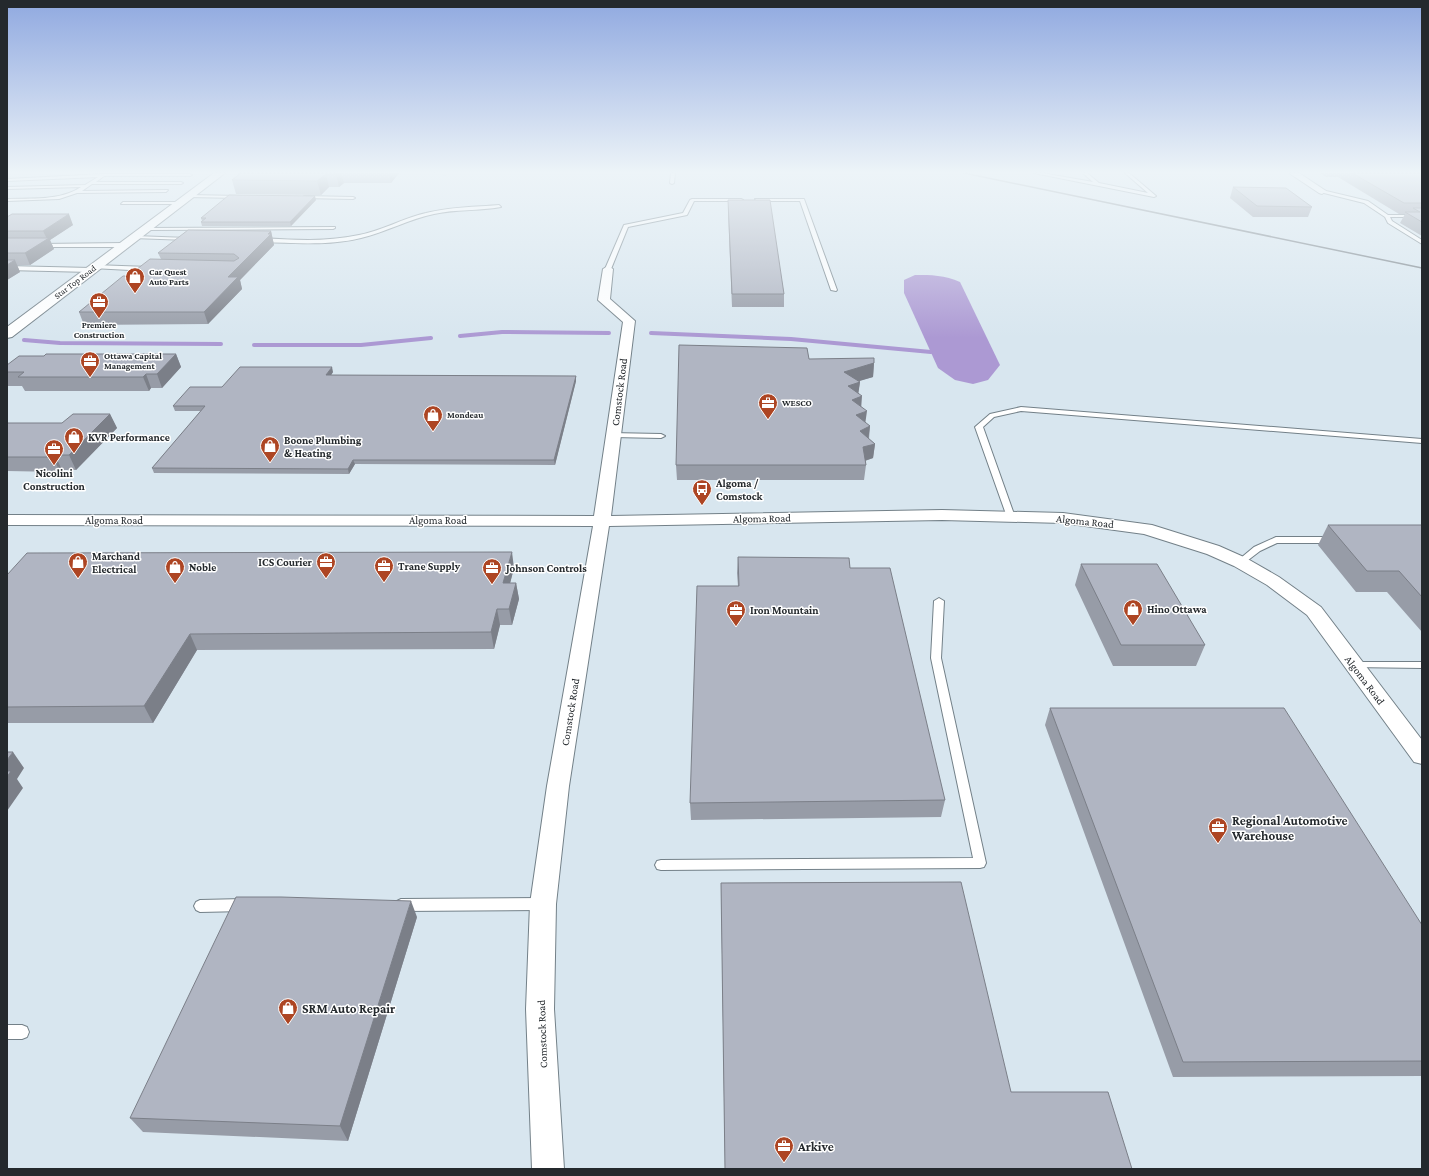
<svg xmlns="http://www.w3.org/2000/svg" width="1429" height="1176" font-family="'Crimson Pro',serif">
<rect width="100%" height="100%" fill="#d8e6ef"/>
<path fill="#ac99d3" d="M915,275C931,275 945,275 960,282L1000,365L988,380L973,384L955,380L938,368L904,293V280Z"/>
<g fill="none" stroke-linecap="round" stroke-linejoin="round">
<path stroke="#ac99d3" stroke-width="4" d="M651,333L791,339L931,352
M460,336L502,332L609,333
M24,340L60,343L221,344
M254,345H361L431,338"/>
<g stroke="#738088" stroke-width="2">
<path id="service" d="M671,173H675L674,183L672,184L670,183Z
M1034,173H1042L1093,182L1083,173H1087L1099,183L1148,193L1125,173H1129L1156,196L1154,197Z
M103,174H190L192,175L190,176H104L96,182H181L183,183L181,184H92L82,191L168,190L166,192L77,193L59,199L7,201V199C31,198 60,201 81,187L7,189V187L85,185L98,177L7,181V179Z
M1322,190L1368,201L1388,215H1422V217H1390L1392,221L1422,240V244L1388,223L1385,217L1364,203L1320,192Z
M189,195L240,196L242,197L240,198L187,197Z
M304,196L353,197L355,198L353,199L302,198Z
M692,199H741L743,200L741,201H694L687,215L628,227L611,269L606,270L605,269L624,225L683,213L690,200Z
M755,199H804L837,290L836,291L831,290L800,201H757Z
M123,202H180L182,203L180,204H121Z
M499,205L501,207C479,211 456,209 434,214C409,219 386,232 361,238C329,246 294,243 261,242L258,240L261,238C293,240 327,242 359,235C382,231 403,218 426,213C450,207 475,207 499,205Z
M335,227V228L333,229L145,230L143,229L145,228Z
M135,236L188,238L190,239L188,240L133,238V237Z
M40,244L124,243L127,245L124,247H38L37,246Z
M94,265L149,267L152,269L149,271L92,268L91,267Z
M7,266L91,268L94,270L91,272L7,270Z
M1021,407L1422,439V443L1021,411L994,417L983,427L1015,517L1011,519L1007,517L975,427L990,414Z
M610,433L661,434L665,436L661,438L613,437L609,435Z
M1276,537H1332L1336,540L1332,543H1277L1260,551L1243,564H1237L1236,562L1254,547Z
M939,598L944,601L941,658L986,863L984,867L980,868L661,870L657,869L655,865L657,861L661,860L973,858L931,658L934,601Z
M1354,662H1422V668L1351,667L1349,665L1351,663Z
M542,898L546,900L548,904L546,908L542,910L401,911L397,909L395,905L397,901L401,899Z
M244,899L248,901L250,905L248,909L244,911L200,912L196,910L194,906L196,902L200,900Z
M7,1025H22L27,1027L29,1032L27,1037L22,1039H7Z"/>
</g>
<g stroke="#738088" stroke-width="2">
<path id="minor" d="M1289,173H1299L1326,191L1322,194L1319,193Z
M608,266L613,269L610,299L635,321L611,516L942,510L1063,513L1152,525L1219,546L1246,558L1279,577L1321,607L1422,740V764L1414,762L1307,615L1267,585L1234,566L1207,554L1144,534L1063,523L942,520L609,526L569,786L556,904L554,1009L564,1169H532L526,1009L530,904L547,786L593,526L7,525V515L594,516L623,322L598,300L603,269Z"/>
</g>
<g stroke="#738088" stroke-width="2">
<path id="tertiary" d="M214,173H225L12,337L7,338V327Z"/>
</g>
<path stroke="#828b92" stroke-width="1.5" stroke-dasharray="0.5 1.5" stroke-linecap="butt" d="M434,173L446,175"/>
<use href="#service" fill="#fff" fill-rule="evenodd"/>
<use href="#minor" fill="#fff" fill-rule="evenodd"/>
<use href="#tertiary" fill="#fff" fill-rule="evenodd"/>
<path stroke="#798289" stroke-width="1.5" d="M964,173L1422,268"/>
</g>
<path fill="#979ca7" d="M238,173H399L391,183H344L339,187H329L321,195L236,194L232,180L238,175Z
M1319,173H1422V236L1400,223L1405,214H1399L1338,177H1326Z
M1233,187L1312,207L1308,217H1253L1230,198Z
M316,200L291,226H202L201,222L202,221L201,218Z
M728,200L784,294V307H732L728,210Z
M7,217L73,225L50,240L54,249L30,265H17L20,272L7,280Z
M271,231L274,245L240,280L242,289L208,324L84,325L79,312L128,276L161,259L158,253Z
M176,354L181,367L162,388H151L149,391H25L22,386H7V365Z
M809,359L874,363L873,377L858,381L860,382L858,393L861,407L865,423L870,426L869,439L875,444L873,458L865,461L866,465L864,480H677L676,465Z
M333,372L331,375L576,376V381L555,465L355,464L349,474L154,473L152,468L201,411H175L173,406L222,387Z
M110,414L117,428L76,470H62L60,472L7,471V423H62Z
M1328,525H1422V632L1387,592H1356L1318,545Z
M738,557L850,568L945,800L941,817L691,820L690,803L738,586L737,573Z
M1081,564L1205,645L1196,666H1113L1075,585Z
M514,568L510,583H516L519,599L512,625H500L494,649L197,650L153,723H7V575Z
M1050,708L1422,925V1076L1173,1077L1045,725Z
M721,883L1011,1092L1132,1169H725Z
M417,917L348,1141L143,1132L130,1118Z"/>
<path fill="#7b7f88" d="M337,173H341L344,183L339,187L336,174Z
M389,173H399L391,183Z
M326,174L329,187L321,195L317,181Z
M315,196L316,200L291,226L290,222Z
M69,214L73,225L50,240L54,249L30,265L25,253L47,239L43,231Z
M271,231L274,245L240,280L242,289L208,324L204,312L228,277Z
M15,260L20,272L7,280V265Z
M176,354L181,367L162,388L157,374Z
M874,363L873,377L843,386L844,372Z
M332,367L333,372L328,380L326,375Z
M146,374L151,388L149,391L143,377Z
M576,376V381L555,465L554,460Z
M860,382L858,396L848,386Z
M862,396L861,410L852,400Z
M867,411L865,425L856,415Z
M110,414L117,428L76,470L69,455Z
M870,426L868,441L860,431Z
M875,444L873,458L861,462L863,447Z
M55,455L62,470L60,472L53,457Z
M353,460L355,464L349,474L348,469Z
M512,552L514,568L506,599L503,583Z
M516,583L519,599L512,625L509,609Z
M497,609L500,625L494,649L491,632Z
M190,634L197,650L153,723L144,706Z
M13,752L24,768L17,779L23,788L7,811V760Z
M411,901L417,917L348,1141L340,1126Z"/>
<path fill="#b0b5c2" stroke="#7b7f88" d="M238,173H337L336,174H326L317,181L232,180L241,173Z
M1352,173H1422V203H1404Z
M1233,187L1286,188L1312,207L1257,206Z
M229,195L315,196L290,222H201L206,218H201Z
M728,200H770L784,294H732Z
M1413,208H1422V222L1405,212H1420Z
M12,214H69L43,231H7V217Z
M188,230L271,231L268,234H271L228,277H238L204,312H79L123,276H128L150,259L234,261L239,258L234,254L158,253Z
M7,238H49L25,253H7Z
M7,260H15L7,265Z
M679,345L807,348L809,359L874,358V363L844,372L860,382L848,386L862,396L852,400L867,411L856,415L870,426L860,431L875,444L863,447L866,465H676Z
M46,354H176L157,374H146L143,377H18L24,372H7V365L19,356H44Z
M240,367H332L326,375L576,376L554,460H353L348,469L152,468L205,406H173L190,387H222Z
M73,414H110L69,455H55L53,457H7V423H62Z
M1328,525H1422V597L1399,571H1367Z
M512,552L503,583H516L509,609H497L491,632L190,634L144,706L7,707V575L27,553Z
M738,557L849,558L850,568H890L945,800L690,803L697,586H739Z
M1081,564H1157L1205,645H1121Z
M1050,708H1284L1422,925V1061L1183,1062Z
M7,752H13L7,760Z
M7,771H11L7,777Z
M961,882L1011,1092H1108L1132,1169H725L721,883Z
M236,897H281L411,901L340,1126L130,1118Z"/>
<linearGradient id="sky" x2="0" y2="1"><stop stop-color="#90a9e0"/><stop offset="0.51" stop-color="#edf4f8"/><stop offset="1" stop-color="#edf4f8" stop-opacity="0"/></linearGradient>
<rect width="1429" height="338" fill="url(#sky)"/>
<defs>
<g id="shop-pin" transform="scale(1)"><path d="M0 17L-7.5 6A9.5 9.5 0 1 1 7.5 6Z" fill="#ad4523" stroke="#fff"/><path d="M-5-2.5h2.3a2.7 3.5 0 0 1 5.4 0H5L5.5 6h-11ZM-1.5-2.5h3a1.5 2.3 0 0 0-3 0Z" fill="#fff"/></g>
<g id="office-pin" transform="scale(1)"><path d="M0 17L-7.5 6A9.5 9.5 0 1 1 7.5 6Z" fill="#ad4523" stroke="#fff"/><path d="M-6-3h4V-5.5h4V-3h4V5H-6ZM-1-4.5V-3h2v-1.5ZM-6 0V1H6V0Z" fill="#fff"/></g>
<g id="bus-pin" transform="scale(1)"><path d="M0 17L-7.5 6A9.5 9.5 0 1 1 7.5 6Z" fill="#ad4523" stroke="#fff"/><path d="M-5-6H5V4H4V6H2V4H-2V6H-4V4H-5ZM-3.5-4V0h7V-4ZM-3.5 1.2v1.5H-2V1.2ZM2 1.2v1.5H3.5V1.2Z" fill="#fff"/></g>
</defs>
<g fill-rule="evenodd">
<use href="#shop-pin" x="135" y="277"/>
<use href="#office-pin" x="99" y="302"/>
<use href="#office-pin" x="90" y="361"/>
<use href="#office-pin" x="768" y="403"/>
<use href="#shop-pin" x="433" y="415"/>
<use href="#shop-pin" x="74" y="437"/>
<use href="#shop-pin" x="270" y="446"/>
<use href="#office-pin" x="54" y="449"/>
<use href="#bus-pin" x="702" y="489"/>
<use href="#shop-pin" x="78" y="562"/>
<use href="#office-pin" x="326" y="562"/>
<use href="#office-pin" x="384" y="566"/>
<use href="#shop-pin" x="175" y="567"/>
<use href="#office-pin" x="492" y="568"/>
<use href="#shop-pin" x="1133" y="609"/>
<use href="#office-pin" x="736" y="610"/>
<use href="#office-pin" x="1218" y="827"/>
<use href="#shop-pin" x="288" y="1008"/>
<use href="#office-pin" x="784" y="1146"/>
</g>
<g text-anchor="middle" stroke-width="3" stroke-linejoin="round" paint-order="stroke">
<g font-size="9" font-weight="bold" fill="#24292d" stroke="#fff" text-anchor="start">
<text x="149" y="275">Car Quest<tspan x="149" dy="10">Auto Parts</tspan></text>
<text x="99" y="328" text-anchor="middle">Premiere<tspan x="99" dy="10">Construction</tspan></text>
<text x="104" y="359">Ottawa Capital<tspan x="104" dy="10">Management</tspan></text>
<text x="782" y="406">WESCO</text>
<text x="447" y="418">Mondeau</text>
</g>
<g font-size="9" fill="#24292d" stroke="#fff">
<text transform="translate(75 282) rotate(-37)" y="3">Star Top Road</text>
</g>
<g font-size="11" fill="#24292d" stroke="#fff">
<text transform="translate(619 392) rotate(-83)" y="4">Comstock Road</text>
<text transform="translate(762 518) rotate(-1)" y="4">Algoma Road</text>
<text x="114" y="524">Algoma Road</text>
<text x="438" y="524">Algoma Road</text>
<text transform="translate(1085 521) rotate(6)" y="4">Algoma Road</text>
<text transform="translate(1365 680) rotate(53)" y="4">Algoma Road</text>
<text transform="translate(570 712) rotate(-81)" y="4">Comstock Road</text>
<text transform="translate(542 1034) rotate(-92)" y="4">Comstock Road</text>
</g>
<g font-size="11" font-weight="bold" fill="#24292d" stroke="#fff" text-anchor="start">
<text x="88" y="441">KVR Performance</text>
<text x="284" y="444">Boone Plumbing<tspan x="284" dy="13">&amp; Heating</tspan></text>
<text x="54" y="477" text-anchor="middle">Nicolini<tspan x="54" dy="13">Construction</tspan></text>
<text x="716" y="487">Algoma /<tspan x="716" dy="13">Comstock</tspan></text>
<text x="92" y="560">Marchand<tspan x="92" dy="13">Electrical</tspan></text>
<text x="312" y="566" text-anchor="end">ICS Courier</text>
<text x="398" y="570">Trane Supply</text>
<text x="189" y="571">Noble</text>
<text x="506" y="572">Johnson Controls</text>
<text x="1147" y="613">Hino Ottawa</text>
<text x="750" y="614">Iron Mountain</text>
</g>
<g font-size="13" font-weight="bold" fill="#24292d" stroke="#fff" text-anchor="start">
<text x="1232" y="825">Regional Automotive<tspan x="1232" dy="15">Warehouse</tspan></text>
<text x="302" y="1013">SRM Auto Repair</text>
<text x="798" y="1151">Arkive</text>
</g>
</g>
<rect width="1429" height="1176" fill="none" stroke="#24292d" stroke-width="16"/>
</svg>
